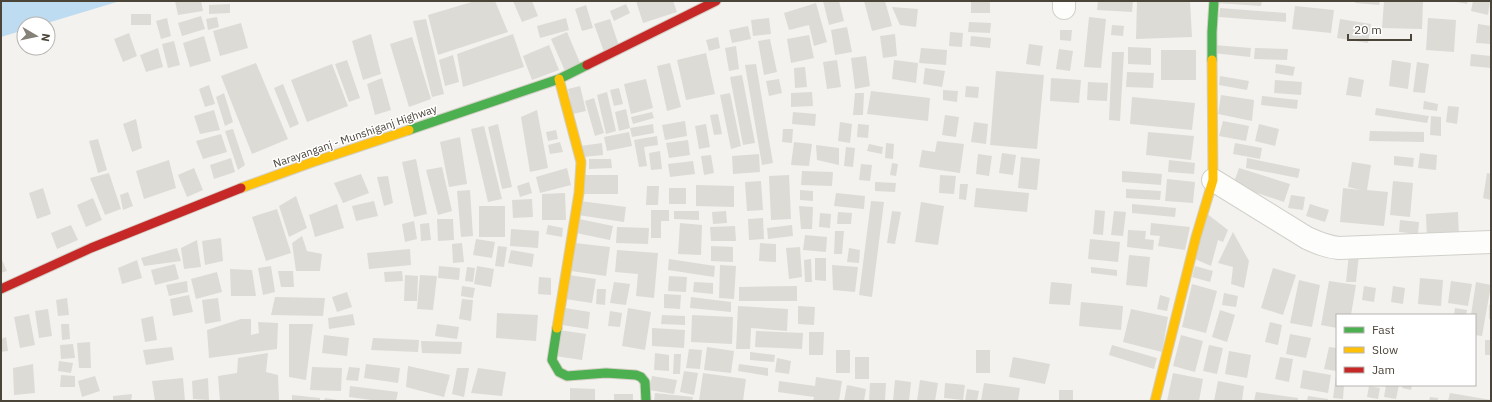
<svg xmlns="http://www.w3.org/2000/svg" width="1492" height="402" font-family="'IBM Plex Sans',sans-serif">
<rect width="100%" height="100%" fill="#f3f2ee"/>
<path fill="#bedcf1" d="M1,1H120L44,24H24V30L1,37Z"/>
<path fill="#dddbd6" d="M175,1H201L203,11L178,15Z
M475,1H495L508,32L438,55L428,15Z
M513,1H532L538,16L522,22Z
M636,1H673L677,12L643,23Z
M823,1H839L844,21L829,25Z
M864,1H885L892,26L872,31Z
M971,1H990V13H971Z
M1098,1H1133L1132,12L1097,10Z
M1137,1H1190L1192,37L1136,39Z
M1216,1H1262L1261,6L1216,3Z
M1356,1H1380L1379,5L1355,3Z
M1384,1H1423L1422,29L1382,28Z
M1451,1H1468L1467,4Z
M1473,1H1490L1488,15L1471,11Z
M816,3L827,42L814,46L809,25L789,30L784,13Z
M230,4V13L209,14V5Z
M626,4L630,13L614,21L610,11Z
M586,5L593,28L582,31L575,9Z
M1295,6L1334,10L1331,33L1292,29Z
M892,7L918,9L916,27L900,25Z
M1220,8L1286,13V22L1219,17Z
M131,14H151V25H131Z
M201,16L205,29L182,36L178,23Z
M217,17L219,27L208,30L206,19Z
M1089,17L1106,19L1101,68L1084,67Z
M167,18L171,36L161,39L156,21Z
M566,18L569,30L540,38L537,26Z
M769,18L771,34L753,36L751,20Z
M1428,18L1456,20L1454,52L1426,50Z
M426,19L444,94L432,97L413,21Z
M610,19L619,46L604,52L594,24Z
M1340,19L1371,24L1368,43L1337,38Z
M969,22L991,23L990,33L968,32Z
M241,23L248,48L220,56L213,31Z
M1478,24L1491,26V44L1476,43Z
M1112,25L1124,26L1123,36L1111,35Z
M748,26L751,39L732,43L729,30Z
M847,27L852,52L835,55L831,30Z
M1060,30H1072L1071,41L1060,40Z
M567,32L581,65L565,71L551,39Z
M950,32L963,33L962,47L949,46Z
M129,33L137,56L123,62L114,39Z
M371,34L381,74L363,80L352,41Z
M513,34L524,67L463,87L457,54Z
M895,34L897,56L883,58L880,36Z
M809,35L814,58L791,63L787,39Z
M204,36L211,61L190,67L183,43Z
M971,36L991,38L990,48L970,46Z
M412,37L431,99L409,107L390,44Z
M718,37L720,48L709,51L706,40Z
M770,39L777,72L764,75L758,41Z
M174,41L180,65L168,68L162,44Z
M1029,44L1043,46L1040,66L1026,64Z
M549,45L559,70L532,80L523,56Z
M1214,45L1251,48L1250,57L1213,53Z
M736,46L739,69L729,71L725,48Z
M1128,47L1151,48V65L1128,64Z
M158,48L163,67L146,72L140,55Z
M921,48L947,50L946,65L919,63Z
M1255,48L1288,49L1287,60L1254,59Z
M1059,49L1073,51L1070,71L1056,69Z
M1161,50H1196V80H1161Z
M1112,52H1124L1120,121L1109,120Z
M706,53L715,94L686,100L677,60Z
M1471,54L1491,56V68L1470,66Z
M453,55L459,82L445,86L439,60Z
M866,56L870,86L855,89L851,58Z
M347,60L360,98L349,102L335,64Z
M837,60L841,87L827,89L823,62Z
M894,60L918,63L916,83L892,79Z
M1392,60L1411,63L1408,89L1389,86Z
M1417,62L1429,64L1425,93L1413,92Z
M256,63L288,139L252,154L221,76Z
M670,63L681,107L667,111L657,66Z
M332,64L348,106L307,122L291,80Z
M756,64L773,163L762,165L745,65Z
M1276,64L1295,67L1293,76L1275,73Z
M805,67L807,87L795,88L794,68Z
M925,68L945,71L942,87L923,84Z
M996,71L1044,75L1037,149L990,145Z
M1127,72L1154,73L1153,88L1126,87Z
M742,75L755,143L743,145L730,77Z
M1220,76L1249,81L1247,90L1219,85Z
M1349,77L1364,80L1361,97L1346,95Z
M382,78L391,110L375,115L367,84Z
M1051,78L1081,80L1079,103L1050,101Z
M646,79L653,108L631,114L624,84Z
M779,79L782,93L769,96L766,81Z
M1275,80L1302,82L1301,95L1274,93Z
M1088,82L1108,83L1107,101L1087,100Z
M283,84L299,124L290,128L274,88Z
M209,85L215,104L205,107L199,89Z
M580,86L586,111L573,114L568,89Z
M966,86L979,87L978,98L965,97Z
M619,88L623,104L614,106L610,90Z
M943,90L958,91L957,102L943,100Z
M871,91L930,98L928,121L867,114Z
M607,92L616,131L606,134L597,95Z
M812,92L813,106L791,107V93Z
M224,93L233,122L225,126L216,97Z
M730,93L741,146L731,149L720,95Z
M855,93H864L863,115H853Z
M1221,95L1254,100L1252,121L1218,114Z
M1262,96L1298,100L1297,109L1261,105Z
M1132,97L1195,103L1192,130L1130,124Z
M594,98L604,133L595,136L585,101Z
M1424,101L1438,104L1437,111L1423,109Z
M1448,106L1459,107L1457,124L1446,122Z
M1376,108L1429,116L1427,123L1375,115Z
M626,109L630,128L653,124L654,133L632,137L630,128L619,131L615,112Z
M214,110L220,130L200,134L194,116Z
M537,110L548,168L530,172L521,117Z
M652,112L654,118L633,124L631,117Z
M793,112L816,114L815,126L792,124Z
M718,114L722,134L714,135L710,115Z
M945,115L959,117L956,137L942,135Z
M1431,116L1441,117V136L1430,135Z
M136,119L142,148L132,152L123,124Z
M685,121L687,136L665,140L662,125Z
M1223,121L1249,126L1246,141L1219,136Z
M840,122L852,124L850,143L838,141Z
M974,122L988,124L986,144L971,142Z
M498,124L512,187L502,189L488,127Z
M706,124L710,147L699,149L695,126Z
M858,124L869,125L868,138L857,137Z
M1259,124L1279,129L1275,146L1255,141Z
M484,126L502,199L488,202L471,129Z
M233,129L245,165L238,170L225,131Z
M783,129H793L792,143L782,142Z
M556,130L558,139L548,141L546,132Z
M1370,131L1424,132V142L1369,141Z
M629,132L632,146L607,151L604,137Z
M1148,132L1194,136L1191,160L1146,155Z
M221,134L227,152L203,159L196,141Z
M657,136L658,145L644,147L647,166L639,167L634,140Z
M460,137L467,184L449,187L440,142Z
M98,139L107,170L98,173L89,141Z
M688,140L690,155L669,158L666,143Z
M937,141L964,144L960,173L919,167L922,150L935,152Z
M560,142L563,152L550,154L548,145Z
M794,142L812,144L809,166L791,165Z
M602,143L603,155L582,157L580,146Z
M886,143L894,144L893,159L885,158Z
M1235,143L1262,148L1260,159L1233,154Z
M869,144L883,147L882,154L867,151Z
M816,145L839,148V165L817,160Z
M846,147L855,148L853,167L844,166Z
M660,151L662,169L651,170L649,153Z
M1002,153L1016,155L1013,175L999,173Z
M1420,153L1437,155L1436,170L1418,168Z
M759,154L760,172L733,174L732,156Z
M978,154L992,156L989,176L976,174Z
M711,155L714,173L704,175L701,156Z
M1394,156L1414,158L1413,167L1394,165Z
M1021,157L1040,159L1037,190L1018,188Z
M231,158L235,172L214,179L210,165Z
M1247,158L1300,169L1298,178L1246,168Z
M416,159L427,214L414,217L402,162Z
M589,159H611L612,168L589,169Z
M169,160L176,188L144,199L136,171Z
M1169,160L1195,163L1194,174L1168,172Z
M693,161L695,174L670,177L668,164Z
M1352,162L1371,165L1367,190L1388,192L1384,226L1340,222L1343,188L1361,190L1348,187Z
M892,163L898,164L896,176L890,175Z
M861,164L872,165L870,181L859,180Z
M442,167L452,211L438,215L426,170Z
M194,168L203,190L187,197L178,175Z
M567,168L571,185L540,193L536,177Z
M1239,168L1290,184L1284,202L1233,185Z
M802,171L833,172L832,186L801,185Z
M1122,171L1162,174L1161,185L1122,182Z
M109,173L121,209L105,215L90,178Z
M1487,173L1491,174V200L1483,198Z
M361,174L369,193L343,203L334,183Z
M584,175H618V194H584Z
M789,175L791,219L771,220L769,176Z
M940,175L956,176L954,194L939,193Z
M388,176L393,203L384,206L377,177Z
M1167,179L1195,182L1193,203L1165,201Z
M761,181L763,210L747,211L745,182Z
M1393,181L1413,183L1410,217L1390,215Z
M529,182L532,193L520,197L517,186Z
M875,182L896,183L895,192L875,191Z
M960,184H968L966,200L959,199Z
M696,185L734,186V207L696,206Z
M647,186H659L658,205H646Z
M43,188L51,214L37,219L29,193Z
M669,188H686V204H669Z
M976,188L1029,193L1027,212L974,207Z
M1126,189L1161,191L1160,200L1126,198Z
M470,190L473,236L461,237L457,191Z
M800,190L813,191V201L800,200Z
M128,192L133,206L123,210L120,195Z
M565,193L566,220H542V194Z
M836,193L865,196L864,209L834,206Z
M1291,195L1305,197L1303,210L1288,208Z
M296,196L307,228L289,237L279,206Z
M93,198L102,220L86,227L77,205Z
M532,199L533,217L513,218L512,200Z
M374,201L378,216L356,221L352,206Z
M580,201L626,207L624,222L578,215Z
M871,201L884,202L872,297L859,295Z
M921,202L944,206L938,245L915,242Z
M337,204L344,228L315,237L309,215Z
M1132,204L1176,208L1175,217L1132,213Z
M1310,204L1329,210L1325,222L1306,216Z
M479,206H505V237H479Z
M799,206L813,207L812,229H801Z
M277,209L291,253L266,261L252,217Z
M651,210H669V221H661V238H651Z
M1095,210L1105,211L1103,235L1093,234Z
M674,211H699V220L674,219Z
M726,211L727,223L713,224L712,212Z
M892,211L901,212L895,244L887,243Z
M1114,211L1126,212L1123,236L1111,235Z
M838,212L852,213L851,224H837Z
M1458,212L1459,238L1427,240L1426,214Z
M820,213L831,214L830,228L819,227Z
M1206,213L1228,230L1223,242L1218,240L1211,266L1195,259Z
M763,218L764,239L749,240L748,219Z
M437,219H453L454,240L438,241Z
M579,219L613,226L610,240L576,233Z
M1400,220L1419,222L1418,234L1399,232Z
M414,221L417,239L405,242L402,224Z
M429,223L431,240L421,241L420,224Z
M680,223L702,225L701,255L678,254Z
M1151,223L1190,227L1185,250L1158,246L1160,236L1150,235Z
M71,225L78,240L57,249L51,233Z
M548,225L563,228L562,237L546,234Z
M792,225L793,236L768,239L767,228Z
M735,226L736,241H711L710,227Z
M617,227L649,228L648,244L616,243Z
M511,229L539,231L538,248L510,246Z
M1128,230L1146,231L1145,239L1154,240L1153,250L1127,247Z
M835,231H844L842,254H834Z
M1233,232L1249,261L1244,288L1231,284L1233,267L1218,263Z
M805,235L827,237L826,252L803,250Z
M302,236L307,251L322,254L320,271H296L292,243Z
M221,238L223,261L205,265L202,241Z
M476,239L495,242L492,258L473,255Z
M1090,239L1120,242L1118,262L1088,259Z
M197,240L201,267L184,269L181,248Z
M462,243L464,262L453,263L452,244Z
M575,243L610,247L606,276L571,271Z
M760,243L776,244V262L759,261Z
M498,246L507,247L504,267L495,266Z
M711,246L733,247V262L711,261Z
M800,247L802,277L789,279L786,248Z
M177,248L181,261L144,266L141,258Z
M849,248L860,250L859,263L847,262Z
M410,249L411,265L369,269L367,253Z
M511,250L534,254L532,267L508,263Z
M617,250L658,253L654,298L636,296L638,274L615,272Z
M1349,254L1359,255L1356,282H1346Z
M1129,255L1150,257L1147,287L1126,285Z
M1,258L7,271L1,273Z
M815,258H826V281L815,280Z
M669,259L715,266L714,277L668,270Z
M811,259L812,282H805L804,260Z
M137,260L142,278L122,284L118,268Z
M175,264L179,279L155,285L151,270Z
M720,265L736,266L734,299L719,298Z
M832,265L858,267L855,292L833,290Z
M271,266L275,292L263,295L258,268Z
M439,266L460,268L459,280L438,278Z
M477,266L494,269L491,287L474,284Z
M1195,266L1213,271L1210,282L1192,277Z
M467,267L475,268L473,282L465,281Z
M1091,267L1117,270V276L1091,273Z
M1273,268L1296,275L1283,315L1261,308Z
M230,269L252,270L256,296H231Z
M278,271H293L294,287H281Z
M402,271L403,281L385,282L384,272Z
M217,272L222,292L196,299L191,279Z
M405,275L418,276L417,301H404Z
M420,275L437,276L433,310L417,309Z
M569,275L596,279L592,303L565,299Z
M669,276L687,277L686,292L668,291Z
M539,277L551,278V295L538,294Z
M1420,278L1443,280L1441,306L1418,304Z
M1299,280L1320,285L1312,327L1290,323Z
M187,281L188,292L169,296L166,285Z
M1329,281L1356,285L1351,315H1337V328L1321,325Z
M1451,281L1472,284L1468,306L1448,303Z
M614,282L630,284L626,305L610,303Z
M694,282L713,283V294L693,292Z
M1051,282L1072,284L1070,305L1049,304Z
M1476,282L1491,285L1482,336L1475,335V315H1471Z
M1192,284L1217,291L1206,333L1182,327Z
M462,286L475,288L473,298L461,296Z
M797,286V301H739V287Z
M1364,286L1376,288L1374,302L1362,300Z
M1393,286L1405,288L1403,304L1391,302Z
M597,289H606L605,305L596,304Z
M347,292L352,307L337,312L332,297Z
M1224,293L1238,296L1236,307L1222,305Z
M664,294L681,295L680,309L664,308Z
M189,295L193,312L173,316L170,299Z
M1160,295L1170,298L1167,311L1157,309Z
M275,297L325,298L323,316L271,315Z
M691,297L731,302V312L690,308Z
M67,298L69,315L58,316L56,300Z
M218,298L221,321L205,324L202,300Z
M462,299L473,300L471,321L459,319Z
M1081,302L1123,306L1121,330L1079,326Z
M1489,305H1491V319H1489Z
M738,306L788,309L787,331L751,328L750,349H736Z
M798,306L815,307L814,325L798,324Z
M565,308L590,312L588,329L562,325Z
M628,308L651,312L645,350L622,346Z
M1455,308L1467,310L1466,315H1454Z
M48,309L52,336L39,338L35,311Z
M1131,309L1168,317L1162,352L1123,342Z
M1220,310L1235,315L1227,342L1212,337Z
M610,311L622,313L620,327L608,326Z
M497,313L538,315L536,341L496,338Z
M29,314L35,345L20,348L14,317Z
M353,314L355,325L329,329L328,318Z
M662,315L685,316V325L661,324Z
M692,315L733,317L732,344L691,342Z
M153,316L157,340L145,342L141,319Z
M241,319H251V335L259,333L258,322L278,323L277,349L209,358L207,330Z
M1270,322L1282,325L1278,345L1265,342Z
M61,324H69L70,339L62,340Z
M289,324H313L306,380L289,377Z
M437,324L459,327L457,339L435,336Z
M652,328L685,330L684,348L652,346Z
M559,330L586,334L582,360L555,356Z
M756,331L803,333L802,349L755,347Z
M809,332H824L823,355H809Z
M1290,334L1311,338L1306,358L1286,354Z
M324,335L349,338L347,356L322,353Z
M1181,335L1203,341L1195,372L1173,366Z
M6,337L8,351L1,352V339Z
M373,338L419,340L418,352L371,350Z
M1485,340H1491V355H1485Z
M421,341L462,342L461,354L422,353Z
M90,342L91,368H79L77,343Z
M73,344L75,358L61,359L60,345Z
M1112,345L1157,358L1154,369L1109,355Z
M1209,345L1223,348L1217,374L1203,371Z
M172,347L174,360L146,365L143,350Z
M707,347L734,351L731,373L704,370Z
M1329,347L1337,348L1336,371L1324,369Z
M689,349L702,350L700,369L686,368Z
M836,350H850V373H836Z
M976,350H990V373H976Z
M1229,351L1251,355L1247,378L1225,374Z
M750,352L775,355L774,362L750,360Z
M268,353L266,372L278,375L279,401H220L218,376L237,373L238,358Z
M655,353L669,355V371L654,370Z
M674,354H681L680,374H673Z
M855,357H869V379H855Z
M1013,357L1050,364L1045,384L1009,377Z
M1280,357L1293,359L1289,382L1275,379Z
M777,358L791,361L789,374L775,372Z
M59,361L73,363L71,373L58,371Z
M33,364L35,393L14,395L13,368Z
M366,364L400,368L398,383L364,378Z
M739,364L768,368V376L738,371Z
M408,366L450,375L444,397L406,387Z
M312,367L342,368L341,391L310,390Z
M349,367L360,368L358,381L346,380Z
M457,368H469L464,397L452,394Z
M478,368L506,372L502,396L471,393Z
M1303,370L1331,375L1328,393L1300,388Z
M684,371L698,373L694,395L680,392Z
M703,373L746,379L743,401H699Z
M1173,373L1203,379L1199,401H1167Z
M61,375L75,376V387H60Z
M95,376L100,391L82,397L78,381Z
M652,376L677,380L674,394L649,390Z
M1336,376L1337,385H1344L1343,399L1333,398Z
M816,377L842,381L839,401H813L814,397L778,392L779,381L815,386Z
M183,378L185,401H155L152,381Z
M208,378L209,400L193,399L192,381Z
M895,380L911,382L909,401H893Z
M920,380L938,383L935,401H917Z
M1218,381L1244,386L1242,401H1214Z
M870,383H886L885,401H869Z
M945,383L965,385L963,400L944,398Z
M984,383L1020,388L1018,401H981Z
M847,385L866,389L864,401H844Z
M1386,385H1399L1396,399L1384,397Z
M1403,385H1412L1411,390L1402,388Z
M350,386L398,392L396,401H379L349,397Z
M1369,386L1380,388L1378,399L1367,397Z
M570,388L595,389V401H570Z
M967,389L979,391L977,401H965Z
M1059,390H1073V401H1059Z
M1256,392L1298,398V401H1254Z
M655,393L693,397L692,401H654Z
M1450,393L1491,400V401H1448Z
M132,394L131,401H113V396Z
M614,394H633V401H614Z
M292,395L320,398V401H292Z
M1308,396L1328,399V401H1307Z
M1430,397L1438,398V401H1429Z
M325,398L338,400V401H324Z"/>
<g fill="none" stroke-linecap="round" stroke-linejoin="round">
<g stroke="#d1d0cb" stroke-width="24">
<path id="street" d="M1064,8V1
M1213,180L1307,238C1318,243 1327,247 1339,248L1491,242"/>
</g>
<g stroke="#d3cfc5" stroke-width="11">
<path id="fast" d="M1212,60V32L1214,1
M409,130L559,79L587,65
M557,328L552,360L559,372L567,376L606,373L636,375L641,377L645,382L646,401"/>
</g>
<g stroke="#d3cfc5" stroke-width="11">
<path id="slow" d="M241,188L310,163L409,130
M557,328L579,193L581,162L559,79
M1155,401L1196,237L1213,180L1212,60"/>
</g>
<g stroke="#d3cfc5" stroke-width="11">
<path id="jam" d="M587,65L716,1
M1,289L91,248L241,188"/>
</g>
<use href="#street" stroke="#fdfdfc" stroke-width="22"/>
<use href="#fast" stroke="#4caf50" stroke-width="9"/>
<use href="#slow" stroke="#ffc107" stroke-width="9"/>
<use href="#jam" stroke="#c62828" stroke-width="9"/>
</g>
<g text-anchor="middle" stroke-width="3" stroke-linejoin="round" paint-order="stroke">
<g font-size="11" fill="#4a4439" stroke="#fff">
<text transform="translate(355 136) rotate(-19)" y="4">Narayanganj - Munshiganj Highway</text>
</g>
</g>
<rect width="1492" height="402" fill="none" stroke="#4a4439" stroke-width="4"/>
<rect x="1336" y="314" width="140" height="72" fill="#ffffff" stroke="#b7b4b0"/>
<rect x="1344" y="327" width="20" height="6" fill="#4caf50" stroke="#b7b4b0"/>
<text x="1372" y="334" font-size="12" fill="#4a4439">Fast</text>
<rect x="1344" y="347" width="20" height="6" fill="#ffc107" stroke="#b7b4b0"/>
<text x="1372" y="354" font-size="12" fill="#4a4439">Slow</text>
<rect x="1344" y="367" width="20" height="6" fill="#c62828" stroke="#b7b4b0"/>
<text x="1372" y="374" font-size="12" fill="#4a4439">Jam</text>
<g transform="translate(36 36) rotate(99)"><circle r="19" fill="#ffffff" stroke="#b7b4b0"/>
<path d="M0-3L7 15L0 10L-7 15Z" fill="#858178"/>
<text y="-6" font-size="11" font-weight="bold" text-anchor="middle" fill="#4a4439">N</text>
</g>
<path d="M1348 34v6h63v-6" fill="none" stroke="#4a4439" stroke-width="2"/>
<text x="1354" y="34" font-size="12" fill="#4a4439" stroke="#ffffff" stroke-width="3" paint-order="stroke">20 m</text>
</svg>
